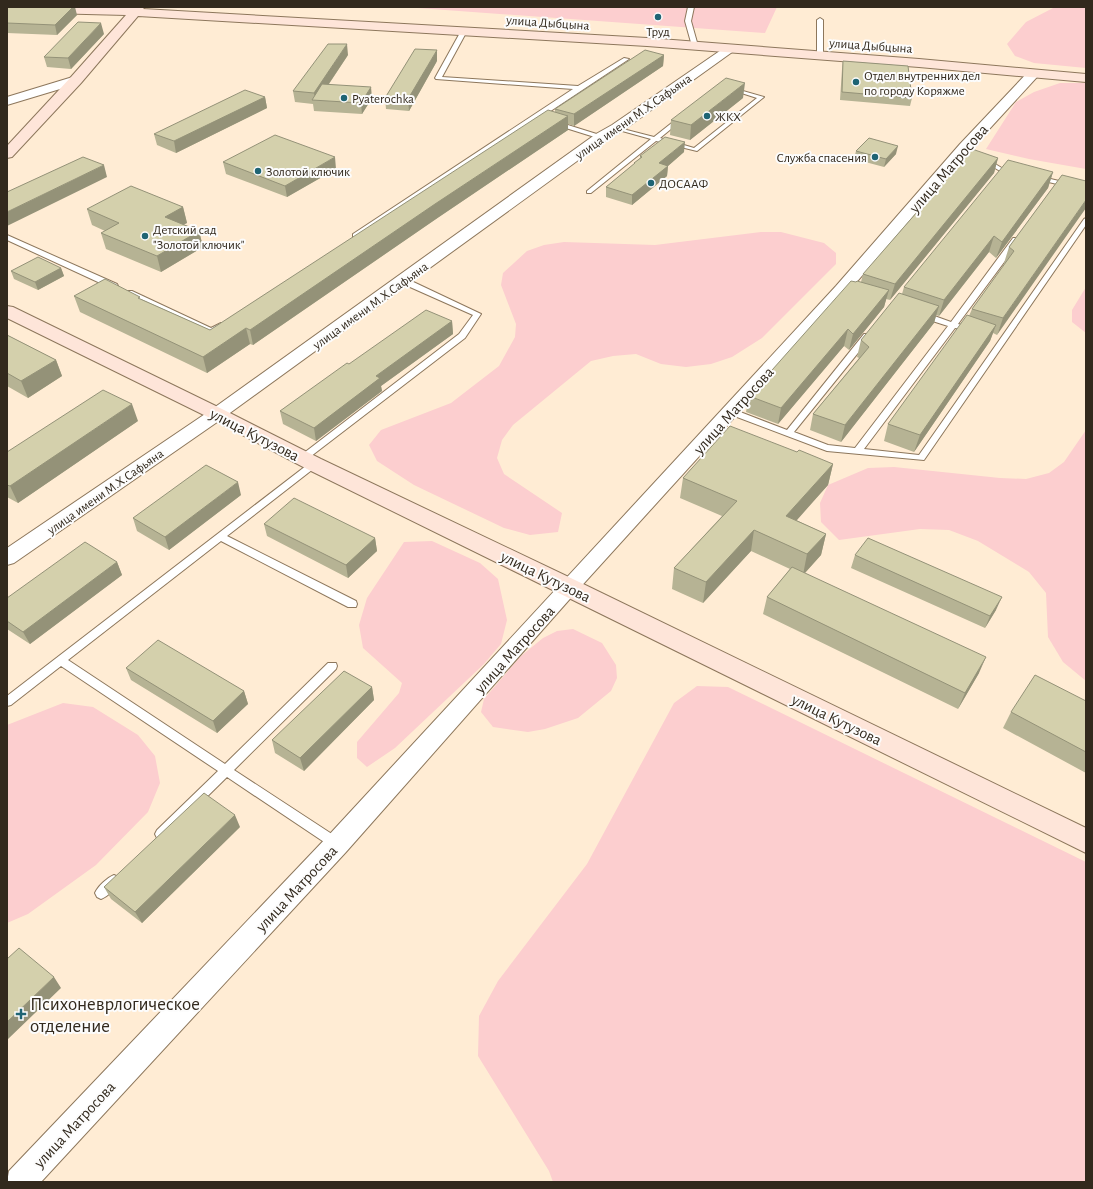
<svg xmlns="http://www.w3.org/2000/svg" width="1093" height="1189" font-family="'Alegreya Sans',sans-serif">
<rect width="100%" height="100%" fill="#ffecd4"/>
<path fill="#fccecf" d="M404,7H777L765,33Z
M1055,7H1086V68L1034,63L1015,56L1007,44L1026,22Z
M1060,83H1086V169L1029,159L986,149L1016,102L1034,92Z
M761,232H781L824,243L836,253V264L762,338L732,357L711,364L686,367L661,364L636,354L613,356L591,361L513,425L502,440L497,458L504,474L562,513L558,532L530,535L504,528L414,485L377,461L369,445L381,430L451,403L499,366L515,337L516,324L501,285L503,273L527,251L544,245L564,242L655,245Z
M1086,287V333L1072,322V310Z
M1086,430V681L1063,662L1048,637L1046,593L1029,572L978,541L949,530L920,529L839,540L821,522L820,503L828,485L868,468L894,467L1000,478L1026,479L1049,473L1064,462Z
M432,541L480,563L498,579L507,620L501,644L484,664L395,748L367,767L357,758V742L399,693L402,683L363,648L359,625L367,598L404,542Z
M573,629L602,643L616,665L617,678L611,691L578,718L545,729L528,732L493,727L481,712L484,699L521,656L543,638L557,631Z
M697,686L728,687L1086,862V1182H553L549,1171L478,1056L479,1016L498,981L587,864L674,703Z
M63,703L93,707L138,735L155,756L160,783L148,812L96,865L28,914L7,923V725Z"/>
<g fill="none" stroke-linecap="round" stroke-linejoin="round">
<g stroke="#8d775c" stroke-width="2">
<path id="lane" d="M688,7H694L691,21L698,46L695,48L692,46L685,21Z
M820,18L823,20V55L820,57L817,55V20Z
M464,29L467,31L442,77L578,86L624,58L629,59L359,238H353V234L573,89L436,79L435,78L461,31Z
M729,87L764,97L697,151L656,141L591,193H587V191L651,139L615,129V127L654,137L678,118H682V120L660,138L694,148L757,98L729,89Z
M555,121L603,136L604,137L601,139L553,124V122Z
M983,159H987L1005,170L1000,171L983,161Z
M1038,176L1059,181L1060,182L1057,184L1036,179L1035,178Z
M1086,218V225L924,460L827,451L729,414L728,412L732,409L735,410L787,430L864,334H870V338L794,432L828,445L855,448L948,326L920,317V313H926L951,322L1013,238H1019V242L958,324L962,325V329L955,328L864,449L919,455L1084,219Z
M7,235L117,284L118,286L114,288H111L7,240Z
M401,279H407L481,314L465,338L306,460H300L299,458L300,456L459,334L473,315L401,283Z
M126,291H132L211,328L221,323L225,325L215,333H209L126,295Z
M314,461L318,464L317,466L227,536L356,601L357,604L356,607H348L221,541L68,660L225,764L328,663H336L337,666L336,669L234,770L341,840L343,844L341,848L337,849L333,848L227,777L165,838L161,839L157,838L155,834L157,830L218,771L61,666L11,705L7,706V696L311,462Z
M114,875L118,877L120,881C117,888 108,896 101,899L97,897L95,893C98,886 107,878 114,875Z"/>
</g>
<g stroke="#8d775c" stroke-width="2">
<path id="street" d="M731,45L735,46L737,48L735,50L622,131L606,140L223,418L14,563L7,565V548L211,410L596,134L612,125L727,46Z
M1033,70L1037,71L1039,74L1037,77L970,150L848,292L576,592L346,852L41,1182H7L9,1171L328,836L836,286L960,144L1029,71Z
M76,76L80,77L82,80L80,83L7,105V97Z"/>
</g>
<g stroke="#8d775c" stroke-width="2">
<path id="secondary" d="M7,7L132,8L133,7H145L143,9L647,38L919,59L1086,74V82L919,67L647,46L138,16L81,83L12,157L7,158V146L71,77L126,15L7,12Z
M7,306L13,307L224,410L321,459L577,581L1086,828V853L307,469L210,418L7,318Z"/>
</g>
<use href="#lane" fill="#fff" fill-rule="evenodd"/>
<use href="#street" fill="#fff" fill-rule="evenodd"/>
<use href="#secondary" fill="#fee5d9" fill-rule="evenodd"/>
</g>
<path fill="#b6b394" d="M7,7L77,15L57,35L7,33Z
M104,34L71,69L47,67L44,57Z
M348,55L329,84L372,98L362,114L314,111L313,104L295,102L293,91Z
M664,55L663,66L574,126L568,124V130L436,219L253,345L250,344L207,373L80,312L74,296L141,299L210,330L555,112V109Z
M437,61L409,111L386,109L385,98Z
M843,61L912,98L910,106L840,100L842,69Z
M265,97L267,108L176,153L157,145L154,134Z
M743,98L690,140L670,135L671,120Z
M856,151L896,154L884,167L854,159Z
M684,152L668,166L667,176L632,205L606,197V187L634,164V163L640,158V156Z
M998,158L994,173L890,300L886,299L884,307L849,350L844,346L778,424L746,412L749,396L856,282H861L863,274Z
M223,162L336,169L287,197L226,174Z
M1053,172L1048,188L996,258L989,252L939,316L936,315L934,323L841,442L810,430L813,414L859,358L857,357L861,340L902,294L904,287Z
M1062,175L997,335L993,333L990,341L914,452L884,441L888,424L969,316L972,309L1005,264L1004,263L1009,247Z
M183,207L187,223L183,224L199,231L203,247L161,272L106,249L101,233L105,231L92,225L87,209Z
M61,268L64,276L38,290L14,279L11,271Z
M452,321L453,334L381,386L382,391L316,441L283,424L280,411L349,364Z
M7,335L56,360L62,376L28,398L7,386Z
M138,421L18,503L7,497V452Z
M797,452L833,464L828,485L796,520L826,534L821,555L805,573L979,673L958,709L763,614L767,597L790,569L751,551L703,603L672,589L674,568L722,516L680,498L683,478Z
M241,495L169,550L137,531L133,518Z
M264,524L375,538L377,551L348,578L267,536Z
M855,555L996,610L985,628L851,568Z
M117,562L122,575L30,644L7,629V598Z
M126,668L244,691L248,704L217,733L131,680Z
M372,687L374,700L304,771L275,753L272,740Z
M1086,701V773L1003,728L1011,712Z
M240,827L142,923L111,899L104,887Z"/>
<path fill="#949278" d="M73,7H75L77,15L57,35L55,25Z
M101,23L104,34L71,69L68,58Z
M347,44L348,55L318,100H315L314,93Z
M437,50V61L409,111L408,99Z
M664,55L663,66L574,126V114Z
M745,83L743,98L690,140L691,125Z
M371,87L372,98L362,114L361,103Z
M265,97L267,108L176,153L174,141Z
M568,116V130L436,219L253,345L250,330L435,204Z
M685,142L684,152L668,166L667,176L632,205V195L659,163Z
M898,146L896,154L884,167L886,159Z
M335,157L336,169L287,197L285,186Z
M998,158L994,173L890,300L895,284Z
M104,165L107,177L7,226V212Z
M1053,172L1048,188L996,258L1002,242Z
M1086,200V208L997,335L1003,318Z
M183,207L187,223L169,232L165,217Z
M199,231L203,247L161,272L157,256Z
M994,236L989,252L939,316L944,300Z
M61,268L64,276L38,290L35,282Z
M889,290L884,307L849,350L853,334Z
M939,306L934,323L841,442L845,425Z
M452,321L453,334L381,386L382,391L316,441L314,428L376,376Z
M996,325L990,341L914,452L920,435Z
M246,328L250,344L207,373L203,357Z
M848,329L844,346L778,424L781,408Z
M56,360L62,376L28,398L21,381Z
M132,404L138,421L18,503L10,486Z
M833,464L828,485L782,537L786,516Z
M238,482L241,495L169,550L165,537Z
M754,530L751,551L703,603L706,582Z
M826,534L821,555L803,575L807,554Z
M375,538L377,551L348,578L346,565Z
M117,562L122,575L30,644L23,632Z
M1002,597L996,610L985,628L990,616Z
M986,657L979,673L958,709L965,693Z
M372,687L374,700L304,771L300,758Z
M244,691L248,704L217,733L213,721Z
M235,815L240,827L142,923L135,912Z
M54,977L61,988L7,1040V1022Z"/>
<path fill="#d4d0ac" stroke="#949278" d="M7,7H73L55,25L7,23Z
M78,22L101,23L68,58L44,57Z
M328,44H347L314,93L293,91Z
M415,49L437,50L408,99L385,98Z
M645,50L664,55L574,114L555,109Z
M843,61L908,66L912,98L842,92Z
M726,78L745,83L691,125L671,120Z
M322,84L371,87L361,103L312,100Z
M245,90L265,97L174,141L154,134Z
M548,110L568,116L435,204L250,330L246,328L203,357L74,296L105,279L140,297L138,298L210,330Z
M275,135L335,157L285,186L223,162Z
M665,137L685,142L659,163L668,166L632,195L606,187L635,163H634L642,157L640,156Z
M869,138L898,146L886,159L856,151Z
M972,149L998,158L895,284L863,274Z
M83,157L104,165L7,212V192Z
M1008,160L1053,172L1002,242L994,236L944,300L904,287Z
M1062,175L1086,181V200L1003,318L972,309L1014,251L1009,247Z
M131,186L183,207L165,217L199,231L157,256L101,233L119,223L87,209Z
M38,257L61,268L35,282L11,271Z
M851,281L856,282L857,281L889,290L853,334L848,329L781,408L749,396Z
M899,293L939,306L845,425L813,414L869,347L861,340Z
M426,310L452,321L376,376L380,378L314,428L280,411L347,363L349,364Z
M967,315L996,325L920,435L888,424Z
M7,335L56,360L21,381L7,373Z
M103,390L132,404L10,486L7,485V452Z
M730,426L797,452L799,450L833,464L786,516L826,534L807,554L754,530L706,582L674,568L737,501L683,478Z
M206,465L238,482L165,537L133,518Z
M294,498L375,538L346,565L264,524Z
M868,538L1002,597L990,616L855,555Z
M85,542L117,562L23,632L7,621V598Z
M792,567L986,657L965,693L767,597Z
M158,640L244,691L213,721L126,668Z
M344,671L372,687L300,758L272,740Z
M1035,675L1086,701V752L1011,712Z
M204,793L235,815L135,912L104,887Z
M19,948L54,977L7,1022V959Z"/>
<g fill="#1e6474" stroke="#fcfcfc" stroke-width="1.5">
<circle cx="658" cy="17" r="4"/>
<circle cx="856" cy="82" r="4"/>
<circle cx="344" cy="98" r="4"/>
<circle cx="707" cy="116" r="4"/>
<circle cx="875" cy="157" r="4"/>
<circle cx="258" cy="171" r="4"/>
<circle cx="651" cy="183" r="4"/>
<circle cx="145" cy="236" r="4"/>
<path d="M19 1008h4v4h4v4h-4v4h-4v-4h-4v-4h4z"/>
</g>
<g text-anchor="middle" stroke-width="4" stroke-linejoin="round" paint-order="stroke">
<g font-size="13" fill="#32291d" stroke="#fcfcfc">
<text transform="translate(548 22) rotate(4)" y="5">улица Дыбцына</text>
<text transform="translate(871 45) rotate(4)" y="5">улица Дыбцына</text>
<text transform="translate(633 116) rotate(-35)" y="5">улица имени М.Х.Сафьяна</text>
<text transform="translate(370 305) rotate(-36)" y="5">улица имени М.Х.Сафьяна</text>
<text transform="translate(105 491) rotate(-35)" y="5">улица имени М.Х.Сафьяна</text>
</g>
<g font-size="13" fill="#32291d" stroke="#fcfcfc" text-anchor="start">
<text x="658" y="36" text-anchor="middle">Труд</text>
<text x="864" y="80">Отдел внутренних дел<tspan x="864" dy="15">по городу Коряжме</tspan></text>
<text x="352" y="103">Pyaterochka</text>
<text x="715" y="121">ЖКХ</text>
<text x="867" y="162" text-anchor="end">Служба спасения</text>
<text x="266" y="176">Золотой ключик</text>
<text x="659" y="188">ДОСААФ</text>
<text x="153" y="234">Детский сад<tspan x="153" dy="15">"Золотой ключик"</tspan></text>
</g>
<g font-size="16" fill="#32291d" stroke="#fcfcfc">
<text transform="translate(948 168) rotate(-49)" y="6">улица Матросова</text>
<text transform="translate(733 410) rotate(-48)" y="6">улица Матросова</text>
<text transform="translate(255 434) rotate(27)" y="6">улица Кутузова</text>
<text transform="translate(546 576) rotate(26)" y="6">улица Кутузова</text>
<text transform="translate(514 649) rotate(-48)" y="6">улица Матросова</text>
<text transform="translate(837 719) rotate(26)" y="6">улица Кутузова</text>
<text transform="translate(296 888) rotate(-47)" y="6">улица Матросова</text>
<text transform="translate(74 1124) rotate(-47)" y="6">улица Матросова</text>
</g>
<g font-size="19" fill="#32291d" stroke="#fcfcfc" text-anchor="start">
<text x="30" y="1010">Психоневрлогическое<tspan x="30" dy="22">отделение</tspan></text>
</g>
</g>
<rect width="1093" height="1189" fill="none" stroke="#32291d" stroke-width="16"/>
</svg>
